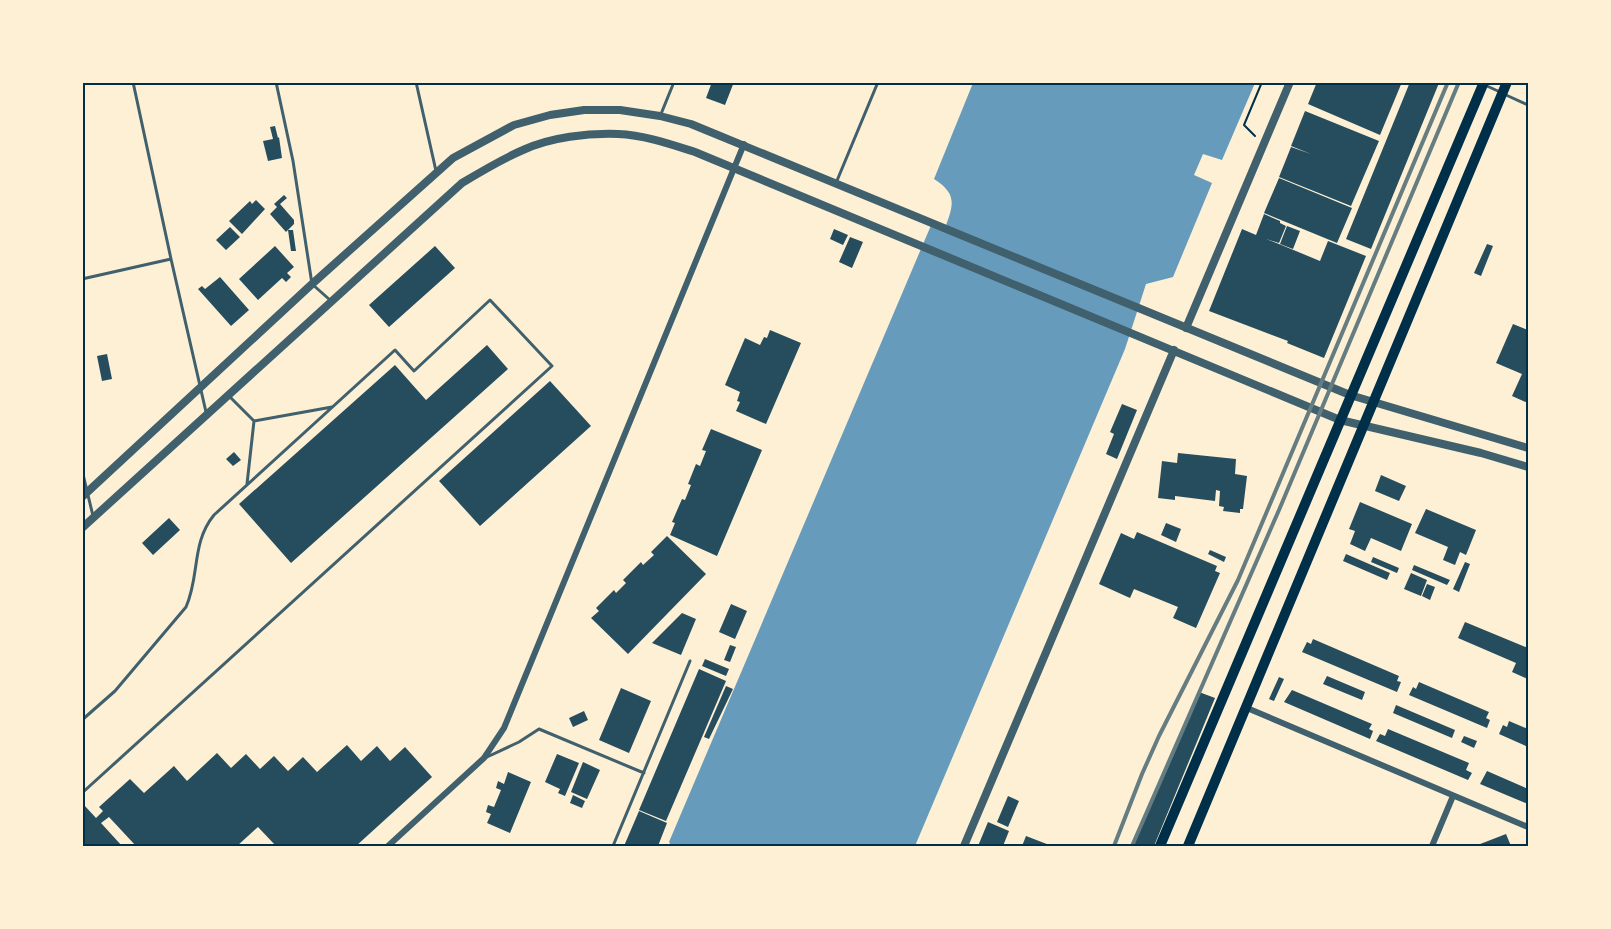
<svg xmlns="http://www.w3.org/2000/svg" width="1611" height="929" font-family="'Space Grotesk',sans-serif">
<rect width="100%" height="100%" fill="#fdf0d5"/>
<path fill="#669bbc" d="M973,83H1255L1222,160L1203,154L1194,175L1212,183L1173,277L1146,284L1125,349L915,846H669L670,843L669,842L932,223L945,228C954,204 957,194 934,179Z"/>
<path fill="#264d5e" d="M712,82H734L725,105L706,98Z
M1317,82H1402L1380,135L1308,104Z
M1410,82L1439,83L1371,249L1346,239Z
M1305,111L1379,141L1351,206L1279,177L1291,147L1311,154L1291,146Z
M275,126L278,138L279,137L282,158L268,161L263,141L273,139L270,127Z
M1279,178L1352,208L1337,243L1264,213Z
M284,195L287,198L280,204L294,220V224L286,232L270,214L277,207L274,204Z
M256,200L265,209L242,234L229,221L250,201L252,204Z
M1264,214L1280,221V223L1286,226L1279,243L1266,239L1279,244L1320,261L1328,241L1366,256L1324,358L1287,343L1288,341L1209,311L1242,229L1256,235Z
M1287,226L1300,231L1293,249L1280,244Z
M230,227L240,237L226,250L216,240Z
M834,229L848,235L843,245L830,239Z
M288,230H293L296,251H291Z
M850,237L863,242L852,268L839,262Z
M1487,244L1493,246L1481,276L1474,273Z
M275,246L294,267L287,273L291,277L286,282L282,278L258,300L239,279Z
M435,246L455,268L389,327L369,305Z
M220,277L249,310L231,326L198,289L202,286L205,289Z
M1513,324L1528,330V403L1512,396L1522,374L1496,363Z
M770,330L801,343L766,424L736,411L740,402L737,401L740,392L725,385L745,338L760,345L764,337L767,338Z
M487,345L508,369L291,563L239,504L395,365L426,400Z
M107,354L112,379L102,381L97,356Z
M550,381L591,426L480,526L439,481Z
M1122,404L1137,410L1117,459L1106,454L1114,434L1110,432Z
M711,429L762,450L717,556L670,535L675,523L672,522L682,499L685,500L691,485L688,484L696,464L700,466L706,451L702,450Z
M234,452L241,460L233,466L226,459Z
M1178,453L1236,459L1235,474L1247,476L1243,509H1240V513L1223,511L1224,507L1219,506L1220,491L1216,490L1215,501L1175,496V500L1158,498L1162,461L1177,463Z
M1381,475L1406,486L1399,501L1375,491Z
M1360,502L1412,524L1401,551L1371,538L1365,551L1350,544L1355,531L1349,529Z
M1426,509L1476,530L1466,555L1460,552L1455,565L1443,560L1448,547L1415,533Z
M169,518L180,530L153,555L142,543Z
M1166,523L1181,529L1176,542L1161,535Z
M1137,532L1217,566L1215,571L1220,573L1196,628L1173,618L1178,607L1134,589L1130,598L1099,584L1121,533L1134,539Z
M667,536L706,574L628,654L591,618L599,611L596,608L614,590L616,593L626,583L623,580L641,562L643,565L654,555L651,552Z
M1210,550L1226,557L1224,562L1208,554Z
M1346,554L1390,573L1387,580L1343,561Z
M1373,557L1399,568L1397,573L1371,562Z
M1465,562L1470,564L1459,592L1453,589Z
M1414,565L1450,580L1447,585L1412,570Z
M1411,573L1427,580L1421,596L1404,589Z
M1427,584L1435,587L1430,600L1422,596Z
M731,604L747,611L735,639L719,632Z
M682,613L696,619L681,655L652,643Z
M1465,622L1528,648V679L1512,672L1516,663L1458,638Z
M1313,639L1399,676L1397,681L1401,682L1397,692L1302,652L1307,642L1311,644Z
M730,645L736,647L730,662L724,660Z
M705,659L729,669L726,676L702,666Z
M699,669L726,681L666,821L639,810Z
M1327,676L1365,692L1362,700L1323,684Z
M1279,677L1284,679L1274,701L1269,699Z
M1419,682L1489,712L1486,718L1490,720L1487,728L1409,695L1413,687L1416,689Z
M726,686L733,689L709,739L704,737Z
M621,688L651,701L629,753L599,740Z
M1292,690L1372,724L1369,729L1373,731L1370,739L1284,702Z
M1199,692L1215,698L1154,846H1133Z
M1396,705L1455,730L1452,738L1393,713Z
M584,711L588,720L573,727L569,718Z
M1509,721L1528,729V747L1499,734L1503,725L1507,727Z
M1388,729L1469,763L1466,770L1472,773L1468,780L1376,741L1380,734L1385,736Z
M1464,736L1477,741L1474,748L1461,742Z
M347,745L361,761L377,746L390,761L405,747L432,777L356,846H276L258,827L237,846H136L109,817L101,823L122,846H82V807L84,805L96,818L103,811L99,807L130,779L144,793L174,766L187,781L217,753L231,768L246,754L260,769L274,756L288,771L303,757L317,772Z
M557,754L579,763L565,796L558,793L560,789L545,782Z
M583,762L600,770L587,799L571,792Z
M1487,771L1528,789V804L1480,784Z
M508,772L531,782L510,833L487,823L491,814L486,812L488,805L494,807L501,790L496,788L498,781L504,784Z
M573,795L585,801L582,808L570,803Z
M1008,796L1019,801L1008,827L997,822Z
M639,811L667,823L658,846H624Z
M988,822L1009,831L1003,846H978Z
M1506,834L1511,846H1475Z
M1026,836L1052,846H1022Z"/>
<g fill="none" stroke-linecap="round" stroke-linejoin="round">
<path stroke="#003049" stroke-width="2" d="M1255,136L1244,125L1262,82"/>
<path stroke="#3f606c" stroke-width="3" d="M133,82L171,259L206,412
M276,82L293,161L312,284L330,300
M416,82L436,171
M1487,86L1500,92
M1506,95L1528,105
M661,114L674,82
M836,183L878,82
M82,279L171,259
M229,396L254,421L247,484
M254,421L332,407
M82,470L93,516
M82,720L115,691L186,607C200,576 191,543 214,515L395,350L414,371L490,300L552,366L82,793
M487,757L519,742L539,729L644,773
M613,846L690,661"/>
<path stroke="#3f606c" stroke-width="6" d="M1247,708L1528,827
M388,846L484,758L504,728L744,144
M1432,846L1453,796"/>
<path stroke="#3f606c" stroke-width="8" d="M1186,328L1290,82
M82,497L312,284L453,158L514,125L550,115L584,110H620L660,116L691,124L1350,395L1528,448
M82,528L462,183C482,171 502,159 523,150C551,137 588,133 618,134C644,135 670,144 695,152L1340,420L1481,453L1528,467
M964,846L1174,350"/>
<path stroke="#003049" stroke-width="10" d="M1160,846L1484,82
M1188,846L1507,82"/>
<path stroke="#657d81" stroke-width="4" d="M1114,846L1142,774L1159,736L1238,580L1448,82
M1132,846L1279,510L1459,82"/>
</g>
<rect width="1611" height="929" fill="none" stroke="#fdf0d5" stroke-width="168"/>
<rect x="84" y="84" width="1443" height="761" fill="none" stroke="#003049" stroke-width="2"/>
</svg>
